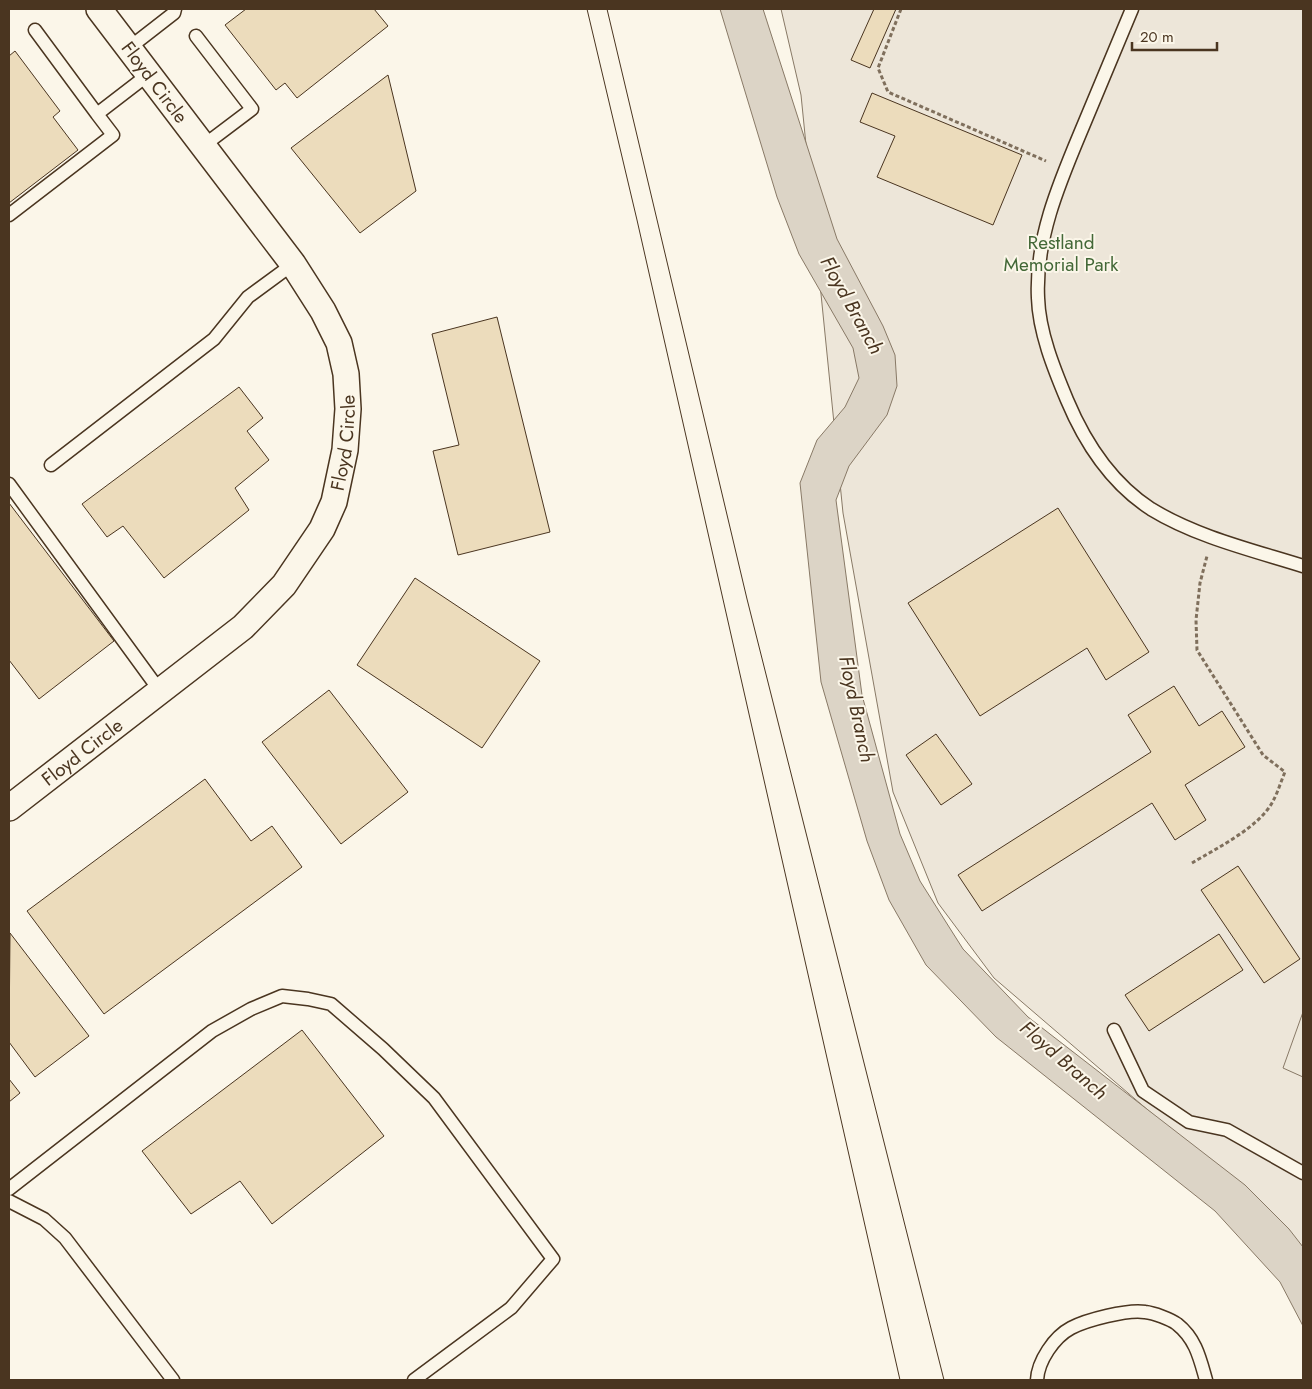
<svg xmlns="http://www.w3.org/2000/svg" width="1312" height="1389" font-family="Jost,sans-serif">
<rect width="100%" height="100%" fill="#fbf6e9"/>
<path fill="#ede6d9" stroke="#887966" d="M781,9H1303V1266L1262,1208L994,978L938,903L893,792L843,513L801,95Z"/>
<path fill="#ede7d9" stroke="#887966" d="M1303,1012V1077L1283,1068Z"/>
<path fill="#dcd4c6" stroke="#887966" d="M720,9H763L837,239L883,326L895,355L897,386L887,415L849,466L836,500L862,695L900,834L920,881L963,949L1028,1017L1245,1185L1289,1229L1303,1247V1326L1280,1282L1215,1211L996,1037L926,965L889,900L867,841L821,682L800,483L817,440L845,407L859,378L853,348L799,254L777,197Z"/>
<path fill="#ecdcbc" stroke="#4a3520" d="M246,9H374L388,26L297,98L285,83L276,90L225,25Z
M874,9H896L870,68L851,60Z
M15,51L60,111L53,117L78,150L9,203V56Z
M388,75L416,191L360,233L291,148Z
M872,93L1022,155L993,225L877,177L895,136L860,122Z
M497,317L550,532L458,555L433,451L459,445L432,334Z
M239,387L263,418L247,431L269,460L235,488L249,510L164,578L123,526L107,537L82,504Z
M9,503L114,641L39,699L9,660Z
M1058,508L1149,652L1106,680L1087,648L980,716L908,603Z
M415,578L540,661L482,748L357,665Z
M1174,686L1199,726L1222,711L1245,747L1185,785L1206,820L1175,840L1152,803L982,911L958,875L1151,752L1128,715Z
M329,690L408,792L341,844L262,742Z
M936,734L972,784L941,805L906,755Z
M205,779L251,841L272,826L302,867L104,1014L27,911Z
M1238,866L1300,959L1264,983L1201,890Z
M10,933L89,1036L35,1077L9,1042Z
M1219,934L1243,970L1149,1031L1125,995Z
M302,1030L384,1136L272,1224L240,1181L191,1214L142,1151Z
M9,1079L20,1093L9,1102Z"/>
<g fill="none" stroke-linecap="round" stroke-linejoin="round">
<g stroke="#4a3520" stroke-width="15">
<path id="lane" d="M1132,9C1116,47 1100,86 1084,124C1061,179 1035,237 1038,298C1039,332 1054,369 1067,400C1085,443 1111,483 1151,509C1197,537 1252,550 1303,566
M35,30L97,114
M196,36L252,109L203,146
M129,48L174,13L175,9
M9,215L113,135L97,114L149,74
M51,465L214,339L248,297L293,264
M9,484L160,691
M1114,1030L1143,1091L1189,1122L1227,1130L1303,1173
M9,1189L212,1031L251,1009L282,996L308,999L331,1004L383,1049L434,1098L553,1259L511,1308L414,1380
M9,1201L44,1219L65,1238L173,1380
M1037,1380C1038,1361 1054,1337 1071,1328C1086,1320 1128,1309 1145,1312C1154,1313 1170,1319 1177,1324C1196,1339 1200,1359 1206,1380"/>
</g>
<g stroke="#4a3520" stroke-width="28">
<g id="street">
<path id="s1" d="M9,808L243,627L284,585L322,529L334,502L345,450L348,409L346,374L339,343L323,311L293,264L99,9"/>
</g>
</g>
<path stroke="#7f6f5c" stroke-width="3" stroke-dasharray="4 2.5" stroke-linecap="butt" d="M901,9L878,68L888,92L1046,161
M1192,863C1217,848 1260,827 1273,801C1278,792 1281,781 1285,772L1263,755L1197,650L1196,620L1200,583L1207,556"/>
<use href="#lane" stroke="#fbf6e9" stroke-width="12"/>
<use href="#street" stroke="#fbf6e9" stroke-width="25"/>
<path stroke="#4a3520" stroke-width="1" d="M587,9L637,220L900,1380
M607,9L747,599L944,1380"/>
</g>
<g text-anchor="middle" stroke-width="4" stroke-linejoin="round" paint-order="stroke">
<g font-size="19" fill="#4a3520" stroke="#fbf6e9">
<text transform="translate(155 82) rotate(53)" y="7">Floyd Circle</text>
<text dy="7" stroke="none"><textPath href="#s1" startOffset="512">Floyd Circle</textPath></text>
<text dy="7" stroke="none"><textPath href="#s1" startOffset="92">Floyd Circle</textPath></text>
</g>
<g font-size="19" fill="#436837" stroke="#fbf6e9">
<text x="1061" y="249">Restland<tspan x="1061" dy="22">Memorial Park</tspan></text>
</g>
<g font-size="20" font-style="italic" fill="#4a3520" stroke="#fbf6e9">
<text transform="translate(852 305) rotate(61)" y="7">Floyd Branch</text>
<text transform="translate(857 709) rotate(78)" y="7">Floyd Branch</text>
<text transform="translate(1064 1060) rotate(41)" y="7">Floyd Branch</text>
</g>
</g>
<rect width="1312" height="1389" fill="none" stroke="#4a3520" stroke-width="20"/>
<path d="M1132 42v8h85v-8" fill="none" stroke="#4a3520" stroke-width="2.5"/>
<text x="1140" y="42" font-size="15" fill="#4a3520" stroke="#fbf6e9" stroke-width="4" paint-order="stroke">20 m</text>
</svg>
